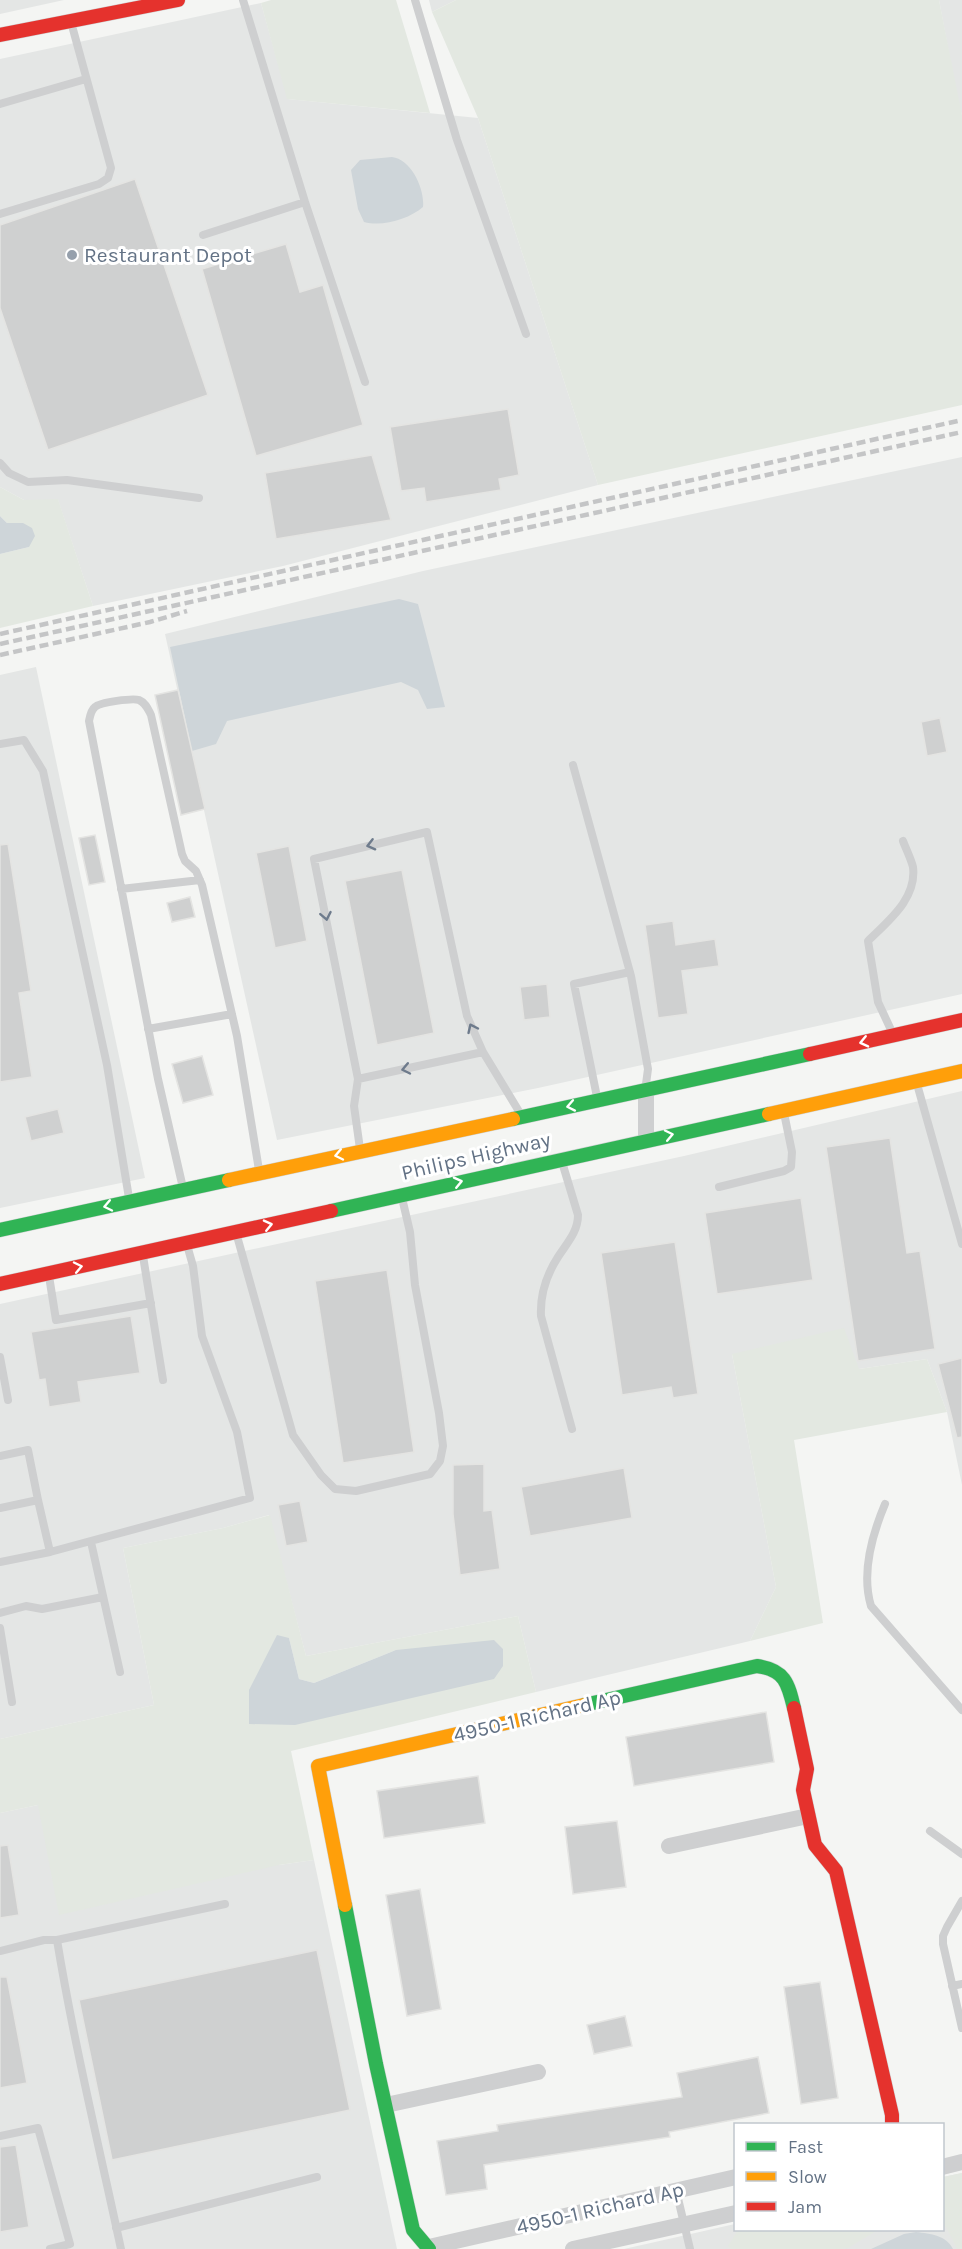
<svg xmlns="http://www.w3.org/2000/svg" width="962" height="2249" font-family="Karla,sans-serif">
<rect width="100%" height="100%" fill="#f4f5f3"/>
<path fill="#e4e6e5" d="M0,0H64L0,14Z
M429,0H456L432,12Z
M939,0H962V115L959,106Z
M261,3L288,99L478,118L598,485L283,566L93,606L58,500H24L0,487V59Z
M962,457V994L538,1088L277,1140L165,634L423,571Z
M36,667L145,1178L0,1208V675Z
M962,1091V1485L947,1412L927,1359L859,1369L732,1354L776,1587L750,1641L536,1692L518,1616L306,1656L269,1515L223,1528L123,1548L154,1705L0,1739V1304L684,1156Z
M38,1805L279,1865L314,1860L397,2249H0V1813Z
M962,2173V2249H624L735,2224L736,2230H942L943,2177Z"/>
<path fill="#e3e8e1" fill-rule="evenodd" d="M271,0H396L430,113L287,99L261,3Z
M456,0H939L962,115V405L598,485L478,118L432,12Z
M0,487L24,500L58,499L93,606L0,628V554L29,547L23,523H7L0,516Z
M844,1328L859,1369L927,1359L947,1412L794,1440L823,1623L750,1641L776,1587L732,1354Z
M270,1515L306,1656L518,1616L536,1692L291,1751L314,1860L279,1865L59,1915L38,1805L0,1813V1739L154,1705L123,1548L223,1528ZM289,1638L299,1679L314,1683L396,1650L249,1724Z
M962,2173V2249H957L946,2227H943V2177Z
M738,2230H878L848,2248L841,2249H731L728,2246Z"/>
<path fill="#ced5d9" d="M392,157C411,159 425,189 423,207C409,219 383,227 364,222L358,209L351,170L360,160Z
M0,516L7,523H23L32,528L35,536L29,547L0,554Z
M399,599L418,604L445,707L427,709L418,690L401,682L227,721L216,744L192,751L170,647Z
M277,1635L289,1638L299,1679L314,1683L396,1650L494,1640L503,1649V1666L494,1679L295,1725L249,1724V1690Z
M916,2232C931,2234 946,2235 953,2249H871L904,2234Z"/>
<path fill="#cfd0d0" stroke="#e4e4e2" stroke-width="1.5" d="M135,179L208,395L48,450L0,308V225Z
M286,244L300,292L323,285L363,425L256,456L202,269Z
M508,409L519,475L499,479L501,490L426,502L424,488L401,491L390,427Z
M372,455L391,520L276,539L265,473Z
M178,690L205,809L181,815L155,695Z
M940,718L947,752L927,756L921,722Z
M95,835L105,882L89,885L79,838Z
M8,844L31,991L19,993L32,1077L0,1082V845Z
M289,846L307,941L275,948L256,853Z
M402,870L434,1033L377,1045L345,881Z
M190,897L195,917L172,922L167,903Z
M673,921L676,945L715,939L719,966L682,971L688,1014L658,1018L645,925Z
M547,984L550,1017L524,1020L520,987Z
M202,1056L213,1095L183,1103L172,1064Z
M58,1109L64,1133L31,1141L25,1117Z
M890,1138L907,1253L920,1251L935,1349L858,1361L826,1147Z
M801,1198L813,1280L717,1294L705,1213Z
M675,1242L698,1394L673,1398L671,1387L622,1395L601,1253Z
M387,1270L414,1452L343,1463L315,1281Z
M131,1316L140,1373L78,1382L81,1402L49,1407L45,1379L39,1380L31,1332Z
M962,1358V1437L957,1438L938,1364Z
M484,1464V1511L492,1510L500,1569L460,1575L453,1514V1465Z
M624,1468L632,1518L530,1536L521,1487Z
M300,1501L308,1542L286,1546L278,1505Z
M766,1712L774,1762L634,1786L626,1737Z
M478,1776L485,1823L384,1838L377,1791Z
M617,1821L626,1887L573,1894L565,1827Z
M8,1845L19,1915L0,1918V1846Z
M420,1889L441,2009L407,2016L386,1895Z
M317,1950L350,2110L112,2160L79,2000Z
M0,1977H7L27,2083L0,2088Z
M820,1982L838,2098L801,2104L784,1987Z
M625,2016L632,2046L594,2054L587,2025Z
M758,2057L769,2113L669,2132L670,2137L484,2165L487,2189L446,2195L437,2141L498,2131L497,2125L682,2097L677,2073Z
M16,2145L29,2227L0,2232V2147Z"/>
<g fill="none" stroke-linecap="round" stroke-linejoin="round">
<g stroke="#cfd2d3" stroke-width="15">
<path id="fast" d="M513,1119L810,1054
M331,1211L769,1114
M0,1230L229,1180
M584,1705L757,1666C785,1670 788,1683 794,1708
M345,1905L376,2064L413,2230L429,2249"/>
</g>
<g stroke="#cfd2d3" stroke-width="15">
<path id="slow" d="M769,1114L962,1071
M229,1180L513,1119
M345,1905L318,1766L584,1705"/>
</g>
<g stroke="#cfd2d3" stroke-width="15">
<path id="jam" d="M0,35L178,0
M810,1054L962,1020
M0,1284L331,1211
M794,1708L807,1769L803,1790L815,1845L836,1871L892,2115V2124"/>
</g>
<path stroke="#cecfd0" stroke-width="8" d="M243,0L305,202L365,382
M415,0L457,140L526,334
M0,104L86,79
M0,214L99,184L108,178L111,168L71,22
M203,235L305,202
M0,463L9,473L28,482L67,480L199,498
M0,744L24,740L43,771L107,1065L129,1198
M573,765L631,976L648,1069L646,1084
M121,889L200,880
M148,1029L232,1014
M892,1032L878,1002L868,941C888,921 917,899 913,867C911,859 906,849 903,841
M358,1079L483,1052
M917,1084L962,1244
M597,1097L574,984L630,972
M360,1149L354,1106L358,1079L314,859L427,832L467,1016L483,1052L520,1113
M562,1162L578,1215C578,1232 567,1243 558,1257C547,1274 540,1295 541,1316L572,1429
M719,1187L784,1171L791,1167L792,1152L784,1113
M183,1188L158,1079L89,721C90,716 91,710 95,707C100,702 133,698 139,700C146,703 148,709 151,715L182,854L185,861L196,871L202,885L237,1036L259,1170
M237,1236L293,1435L321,1475L335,1489L356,1491L430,1474L440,1461L443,1446L439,1413L415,1285L410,1232L402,1198
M143,1256L163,1380
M49,1276L56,1320L151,1303
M0,1357L8,1400
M0,1456L28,1450L38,1500
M885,1504C872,1535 861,1573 871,1606L962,1710
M0,1508L38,1500L50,1552L250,1498L237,1432L202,1336L193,1266L187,1245
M91,1542L120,1672
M0,1562L50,1552
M0,1613L26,1606L42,1609L103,1597
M0,1628L12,1702
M930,1831L962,1854
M962,1901L947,1927L943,1936V1944L962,2028
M57,1940L225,1904
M0,1951L44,1940H57C74,2044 99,2146 121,2249
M952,1986L962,1984
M0,2136L38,2128L70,2244L50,2249
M676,2190L690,2249
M116,2228L317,2177"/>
<path stroke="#cecfd0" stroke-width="16" d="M646,1091V1140
M669,1846L808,1816
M386,2105L538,2072
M942,2167L962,2162
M429,2247L736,2177
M573,2249L736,2213"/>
<use href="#fast" stroke="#30b455" stroke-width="14"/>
<use href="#slow" stroke="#ff9f0a" stroke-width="14"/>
<use href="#jam" stroke="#e5322d" stroke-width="14"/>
<path stroke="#c4c5c6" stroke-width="4.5" stroke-dasharray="9 4.5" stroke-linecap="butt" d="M0,634L962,420
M0,644L962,432
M0,655L150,622L187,611"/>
</g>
<defs><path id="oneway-chevron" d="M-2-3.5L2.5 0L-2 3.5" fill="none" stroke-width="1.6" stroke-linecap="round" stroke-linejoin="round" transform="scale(1.5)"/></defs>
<g stroke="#6e7b8c">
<use href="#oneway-chevron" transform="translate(371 845) rotate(166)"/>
<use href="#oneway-chevron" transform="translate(326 916) rotate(79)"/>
<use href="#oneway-chevron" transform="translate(472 1028) rotate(-115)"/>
<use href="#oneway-chevron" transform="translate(406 1069) rotate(168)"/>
</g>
<g stroke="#fff">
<use href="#oneway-chevron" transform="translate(864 1042) rotate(167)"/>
<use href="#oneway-chevron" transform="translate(571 1106) rotate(169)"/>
<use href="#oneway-chevron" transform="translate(669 1135) rotate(-12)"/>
<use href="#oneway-chevron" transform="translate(339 1155) rotate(168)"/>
<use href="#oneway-chevron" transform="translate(458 1182) rotate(-13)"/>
<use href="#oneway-chevron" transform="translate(108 1206) rotate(168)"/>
<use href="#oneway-chevron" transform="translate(268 1225) rotate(-13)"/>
<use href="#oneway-chevron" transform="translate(78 1267) rotate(-12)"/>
</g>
<circle fill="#96a0ac" stroke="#fff" stroke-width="2" cx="72" cy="255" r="6"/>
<g text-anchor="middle" stroke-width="6" stroke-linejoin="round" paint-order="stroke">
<g font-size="21" fill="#637285" stroke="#fff" text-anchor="start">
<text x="84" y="262">Restaurant Depot</text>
</g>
<g font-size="21" fill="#637285" stroke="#fff">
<text transform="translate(476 1156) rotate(-13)" y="7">Philips Highway</text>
<text transform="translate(537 1716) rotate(-13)" y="7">4950-1 Richard Ap</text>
<text transform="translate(600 2208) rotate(-13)" y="7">4950-1 Richard Ap</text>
</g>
</g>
<rect x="734" y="2123" width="210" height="108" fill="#ffffff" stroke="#c1c7ce" stroke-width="1.5"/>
<rect x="746" y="2142" width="30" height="9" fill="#30b455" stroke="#c1c7ce" stroke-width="1.5"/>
<text x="788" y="2153" font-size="18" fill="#637285">Fast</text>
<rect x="746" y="2172" width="30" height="9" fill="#ff9f0a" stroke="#c1c7ce" stroke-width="1.5"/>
<text x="788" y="2183" font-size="18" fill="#637285">Slow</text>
<rect x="746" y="2202" width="30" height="9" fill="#e5322d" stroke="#c1c7ce" stroke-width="1.5"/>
<text x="788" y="2213" font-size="18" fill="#637285">Jam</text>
</svg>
